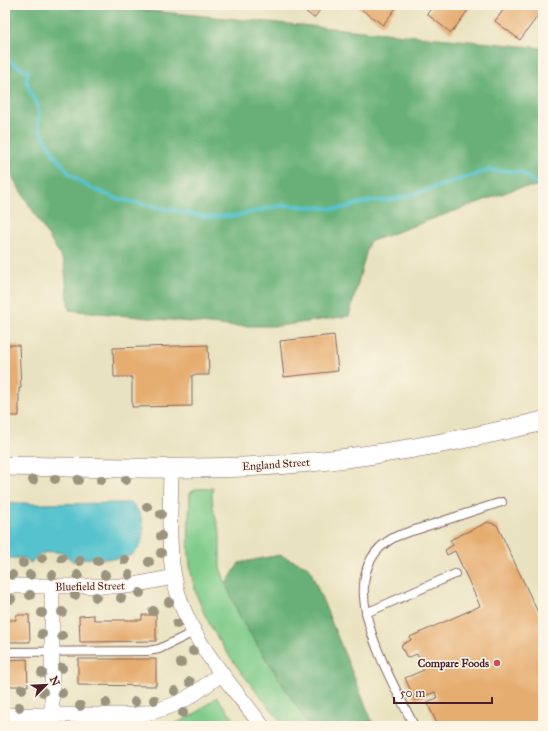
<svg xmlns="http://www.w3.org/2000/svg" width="548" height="731" font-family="'IM FELL Great Primer',serif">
<rect width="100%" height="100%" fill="#fcf5e5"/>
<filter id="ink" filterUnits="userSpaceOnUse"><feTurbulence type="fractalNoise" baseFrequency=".025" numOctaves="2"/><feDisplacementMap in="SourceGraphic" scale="8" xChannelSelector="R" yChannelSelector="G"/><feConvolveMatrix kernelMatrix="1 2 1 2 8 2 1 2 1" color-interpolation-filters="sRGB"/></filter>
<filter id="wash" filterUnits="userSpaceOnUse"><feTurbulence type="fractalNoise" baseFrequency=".012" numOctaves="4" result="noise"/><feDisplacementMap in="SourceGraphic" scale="16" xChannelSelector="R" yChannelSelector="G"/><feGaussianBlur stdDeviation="0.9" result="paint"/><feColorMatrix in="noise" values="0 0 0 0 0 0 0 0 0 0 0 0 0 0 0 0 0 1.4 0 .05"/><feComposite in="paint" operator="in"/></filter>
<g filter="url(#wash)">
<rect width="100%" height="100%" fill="#e9e2c0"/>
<path fill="#80cc8b" stroke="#65765b" d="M213,488L212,494L213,508L220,534V567L226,584L241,619L309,726H284C251,683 206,636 193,582C186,554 189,522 190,493L196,489Z
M217,697L239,726H170L193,715Z"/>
<path fill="#68b077" stroke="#596851" d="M5,5H88L543,48V186L518,188L369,242L349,316L279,326H229L69,310L64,262L5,165Z
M279,555L309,567L374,726H309L241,619L226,584L239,563Z"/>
<path fill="#55c2cd" stroke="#50707c" d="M5,502L38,504L129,503C147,511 148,546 131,555C120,561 91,558 78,558L73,562C64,548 41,548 31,563L24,558H5Z"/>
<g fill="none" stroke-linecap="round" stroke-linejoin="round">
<path stroke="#55c2cd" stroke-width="4" d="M5,58L28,72L26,79L30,92L37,104L39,112L38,123L40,130L55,156L70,174L86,186L118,199L206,217L234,216L284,205L339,209L370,201L389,200L412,195L489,170L521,172L543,189"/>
</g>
<g id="blocks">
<path fill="#e6ad71" d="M297,5H324L314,18Z
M359,5H398L383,25L358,7Z
M434,5H472L451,33L427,14Z
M507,5H543V9L520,40L495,21Z
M334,335L338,371L284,377L280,341Z
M5,345H19L21,388H19V416H5Z
M208,345L209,375H192V406L132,407V377H114L113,348Z
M488,522L497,525L543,623V726H438L427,702L437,698L435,692L415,700L405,678L424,670L417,654L407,658L401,645L411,640L410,637L480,606L455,551L447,555L445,550L453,545L450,540Z
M16,615H29L30,642H5V620H16Z
M94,615V620H142V615H156V641L80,642L79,616Z
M27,659L28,686H5V660Z
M78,659H156V686L78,685Z"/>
</g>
</g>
<g filter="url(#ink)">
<use href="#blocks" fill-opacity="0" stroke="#82635f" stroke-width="1"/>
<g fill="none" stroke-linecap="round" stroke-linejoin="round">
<g stroke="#82635f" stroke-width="10">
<path id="service" d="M366,613L455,574
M5,652L148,651L159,649L194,632
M414,726C392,679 326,575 393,538C402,533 414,531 424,527C450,519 476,510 502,502"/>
</g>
<g stroke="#82635f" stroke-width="16">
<path id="minor" d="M171,467C171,503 167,541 174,577C184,635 228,680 262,726
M5,586H128L174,577
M5,715H136C177,708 190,698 222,673
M52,726V586"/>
</g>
<g stroke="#82635f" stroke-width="20">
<path id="tertiary" d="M5,466C84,467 165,470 244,467C346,462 445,445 543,421"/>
</g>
<use href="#service" stroke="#fff" stroke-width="8"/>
<use href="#minor" stroke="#fff" stroke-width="15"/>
<use href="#tertiary" stroke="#fff" stroke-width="19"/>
</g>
<g fill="#9a937e">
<circle cx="55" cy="479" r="5"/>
<circle cx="33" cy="480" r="5"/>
<circle cx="78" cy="480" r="5"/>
<circle cx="101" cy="480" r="5"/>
<circle cx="126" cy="480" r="5"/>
<circle cx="147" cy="507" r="5"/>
<circle cx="161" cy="514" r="5"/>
<circle cx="161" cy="536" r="5"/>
<circle cx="161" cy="553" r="5"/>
<circle cx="42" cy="558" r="5"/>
<circle cx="62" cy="558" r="5"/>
<circle cx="125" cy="560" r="5"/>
<circle cx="80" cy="561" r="5"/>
<circle cx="98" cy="561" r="5"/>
<circle cx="149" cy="562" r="5"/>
<circle cx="23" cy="563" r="5"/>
<circle cx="12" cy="575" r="5"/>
<circle cx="30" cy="575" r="5"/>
<circle cx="52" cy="575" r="5"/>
<circle cx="78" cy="575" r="5"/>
<circle cx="105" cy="575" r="5"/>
<circle cx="129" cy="575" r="5"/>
<circle cx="140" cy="593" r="5"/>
<circle cx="30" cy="595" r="5"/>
<circle cx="75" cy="595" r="5"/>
<circle cx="96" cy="597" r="5"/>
<circle cx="121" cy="598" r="5"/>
<circle cx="11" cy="599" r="5"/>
<circle cx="169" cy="602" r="5"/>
<circle cx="153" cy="611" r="5"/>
<circle cx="62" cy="612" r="5"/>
<circle cx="42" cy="613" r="5"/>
<circle cx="177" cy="624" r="5"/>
<circle cx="42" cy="634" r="5"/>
<circle cx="62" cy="636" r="5"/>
<circle cx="193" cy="651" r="5"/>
<circle cx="181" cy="663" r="5"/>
<circle cx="62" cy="668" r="5"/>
<circle cx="42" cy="673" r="5"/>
<circle cx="190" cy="682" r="5"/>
<circle cx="22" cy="689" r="5"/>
<circle cx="175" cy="691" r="5"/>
<circle cx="43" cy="692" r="5"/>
<circle cx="62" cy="693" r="5"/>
<circle cx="154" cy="700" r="5"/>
<circle cx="135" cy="702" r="5"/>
<circle cx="106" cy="703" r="5"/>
<circle cx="80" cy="706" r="5"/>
<circle cx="19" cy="707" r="5"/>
<circle cx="183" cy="713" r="5"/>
</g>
</g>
<circle fill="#d1495b" stroke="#fcf5e5" stroke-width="1.5" cx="497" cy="663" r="4"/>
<g text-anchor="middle" stroke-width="3.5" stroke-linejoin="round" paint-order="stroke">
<g font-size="11" fill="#4a1f2b" stroke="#fcf5e5">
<text transform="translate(276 464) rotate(-4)" y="4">England Street</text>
<text transform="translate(90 586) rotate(-1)" y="4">Bluefield Street</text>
</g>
<g font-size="11" font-weight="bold" fill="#4a1f2b" stroke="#fcf5e5" text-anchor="end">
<text x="489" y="667">Compare Foods</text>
</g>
</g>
<rect width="548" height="731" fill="none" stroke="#fcf5e5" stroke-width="20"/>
<g transform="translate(46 685) rotate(66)" stroke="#fcf5e5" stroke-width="3" paint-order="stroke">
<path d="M0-3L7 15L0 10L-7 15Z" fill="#4a1f2b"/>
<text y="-6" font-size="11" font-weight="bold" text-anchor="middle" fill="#4a1f2b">N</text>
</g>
<path d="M394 697v6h98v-6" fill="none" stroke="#4a1f2b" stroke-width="2"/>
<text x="400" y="697" font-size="12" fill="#4a1f2b" stroke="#fcf5e5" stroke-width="3" paint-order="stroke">50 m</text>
</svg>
